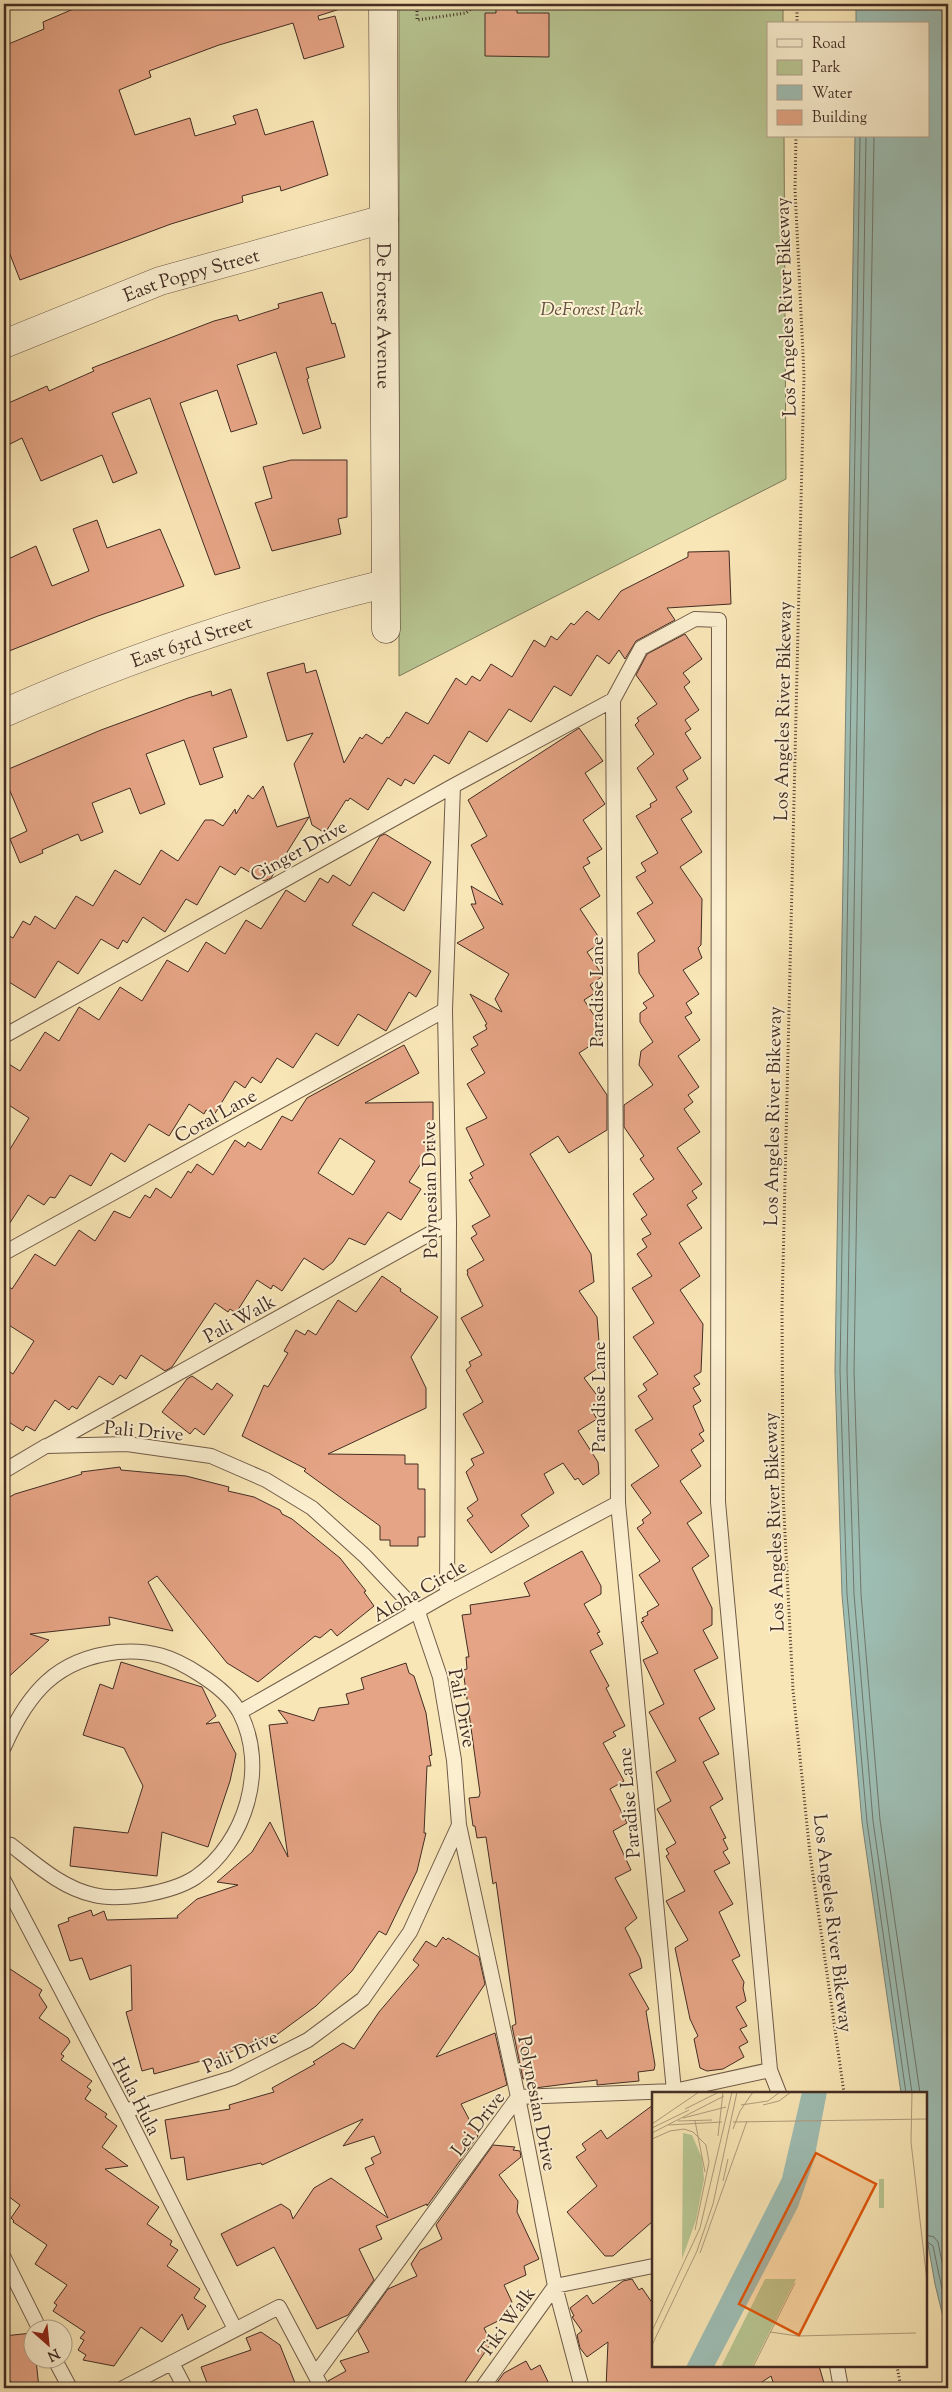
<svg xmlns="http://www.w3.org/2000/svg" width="952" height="2392" font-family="'Sorts Mill Goudy',serif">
<rect width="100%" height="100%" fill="#f9e6b6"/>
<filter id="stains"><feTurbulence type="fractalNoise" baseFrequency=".004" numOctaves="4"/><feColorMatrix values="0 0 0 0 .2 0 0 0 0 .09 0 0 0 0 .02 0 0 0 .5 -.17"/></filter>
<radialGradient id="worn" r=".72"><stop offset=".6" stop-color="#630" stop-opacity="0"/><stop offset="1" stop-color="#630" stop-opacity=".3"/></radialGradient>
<path fill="#b8c692" stroke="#7e7a5b" d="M399,4H783V24H768V136H784L786,479L399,676Z"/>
<path fill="#9ebeb4" stroke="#7a847a" d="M856,4H948V2337L935,2284L926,2233V2093H901L862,1822L842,1595L835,1371L855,136H928V24H856Z"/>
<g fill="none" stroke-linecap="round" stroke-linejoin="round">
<path stroke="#70766c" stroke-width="1" d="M860,136L840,1371L847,1594L867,1822L906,2093
M866,136L847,1371L854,1594L873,1821L912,2093
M874,136L854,1371L861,1594L880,1820L920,2093
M926,2235L934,2237L938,2242L948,2292
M926,2241L933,2246L948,2317"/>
</g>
<path fill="#e5a485" stroke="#432d24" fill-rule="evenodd" d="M85,4H339L340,9L318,16L319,20L335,16L344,47L304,59L293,23L219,45L149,71L151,77L119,90L135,135L190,118L195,136L236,124L233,116L257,109L265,135L313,121L328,175L281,191L280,186L242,196L243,202L171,224L20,280L4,239V46L44,29L43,22Z
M496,4H517V13H549V57L485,56V13H496Z
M322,292L332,324L335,323L345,357L306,368L309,378L307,379L321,428L303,434L276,352L237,365L257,424L231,432L217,390L180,403L240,568L215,575L150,398L112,413L137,473L113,483L102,455L41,481L22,438L4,447V405L47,386L49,391L94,371L92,368L214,321L237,315L239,321L279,308L278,304Z
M291,460H347V517L338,519L341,534L272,551L255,503L272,498L263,467Z
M97,520L107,548L160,529L184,586L98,616L4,653V561L36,546L52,586L89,571L73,529Z
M729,551L731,604L667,608L675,620L636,641L625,659L619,650L609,664L597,655L571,696L554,686L531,722L509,709L487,742L469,731L449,764L434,755L414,784L405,779L401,786L388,778L368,810L350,798L348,801L346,800L325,833L312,825L294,764L313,733L287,741L267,673L304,663L306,673L316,670L344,763L360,737L362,739L366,734L382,744L387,737L389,738L406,712L428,724L456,678L466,685L472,676L480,681L491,664L512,677L534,640L545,647L551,636L557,640L571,623L574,625L587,611L599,620L621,591L688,557V552Z
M685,634L702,659L683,673L690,682L684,687L699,710L685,720L691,729L685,733L701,758L683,770L688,779L676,787L692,812L681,819L702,852L680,867L702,899L701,945L698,948L702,958L683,970L699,994L686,1003L692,1013L685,1017L700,1040L678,1056L699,1087L688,1095L693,1102L684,1109L700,1132L677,1148L702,1184L692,1191L697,1198L687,1205L702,1228L679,1243L700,1276L680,1290L703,1324L701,1372L694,1376L700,1384L693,1388L701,1401L693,1406L704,1431L699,1434L704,1441L691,1450L701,1466L680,1481L702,1513L687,1523L709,1556L692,1568L712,1608V1625L703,1630L718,1658L694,1670L715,1709L699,1718L719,1754L703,1762L723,1799L710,1807L726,1838L723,1839L728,1849L723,1852L730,1863L714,1871L733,1904L719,1912L740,1956L732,1960L744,1982L743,1988L746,2001L736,2007L747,2026L740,2029L748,2042L739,2047L744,2057L723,2069L707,2071L700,2068L694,2039L698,2036L690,2019L675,1948L688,1940L666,1901L685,1891L666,1856L669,1854L666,1849L676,1843L657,1809L671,1801L656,1772L676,1761L649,1712L664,1704L643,1660L658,1653L641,1622L644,1621L642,1618L648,1615L647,1612L659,1605L639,1575L660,1561L637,1528L644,1523L642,1520L651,1513L631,1485L659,1466L635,1430L653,1419L638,1396L647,1390L643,1384L658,1374L633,1337L654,1323L632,1288L652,1276L637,1254L647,1247L642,1239L651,1234L641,1219L647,1215L633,1194L654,1179L640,1159L644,1156L624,1127V1105L653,1085L639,1065L641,1051L653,1042L640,1022V1013L647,1008L643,1003L654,996L639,973L638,953L655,941L637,913L653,903L636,877L646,871L641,863L658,853L636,816L651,807L650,804L657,800L637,768L654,754L635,725L639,721L637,718L657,704L636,675L647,654Z
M231,689L247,737L213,748L223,777L200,785L184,740L146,754L165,804L140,814L130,788L92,803L103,832L81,841L78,834L42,850L43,853L20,863L10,839L27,831L4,777V771L101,730L188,698L211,691L212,696Z
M579,728L603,761L585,773L605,804L583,820L602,849L587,858L590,863L583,867L600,896L580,909L602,942L587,952L603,976L590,985L595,993L584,1000L601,1026L602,1038L579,1053L607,1095V1130L569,1153L558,1136L530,1154L591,1254L594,1282L579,1291L597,1317L601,1366L584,1378L602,1402L591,1409L597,1419L578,1431L598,1462L599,1474L583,1485L578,1478L575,1480L563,1463L544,1474L554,1493L521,1515L529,1526L491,1553L467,1520L473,1516L467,1508L478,1500L466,1472L474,1465L471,1459L484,1453L463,1414L483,1402L466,1370L471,1366L469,1362L482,1355L461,1318L483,1306L467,1274L468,1273L467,1270L484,1260L471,1238L477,1234L472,1226L490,1216L469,1180L473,1178L470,1173L484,1165L466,1128L487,1118L467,1084L485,1073L471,1049L478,1045L473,1037L487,1029L485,1025L487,1024L470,994L502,1012L495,999L509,974L457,943L484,928L471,904H476L471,886L503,905L471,845L487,836L468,800Z
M263,786L277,827L309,817L271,878L264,881L241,867L235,875L220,866L197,905L186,899L165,932L143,917L127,943L123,940L118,949L101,939L78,974L58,961L35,998L4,979V933L13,938L23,921L30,925L35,916L55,929L76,896L93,906L115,870L140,885L161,850L178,861L205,820H213L223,826L235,809L236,814L248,795L253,799Z
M385,834L431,862L404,911L373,892L352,925L431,971L416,997L409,992L386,1031L358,1014L338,1046L316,1033L293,1068L277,1058L261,1083L252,1077L245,1088L235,1081L214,1115L206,1110L204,1114L189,1104L169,1136L149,1124L125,1162L111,1153L91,1186L70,1175L55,1198L50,1197L44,1205L28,1195L4,1232V1159L29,1118L4,1102V1061L20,1071L45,1032L59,1041L79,1007L99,1020L120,987L142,1001L167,960L188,972L206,942L225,954L246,920L261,929L286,890L305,902L320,878L328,883L333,875L350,886L380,836Z
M404,1045L419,1073L365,1103L433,1102V1145L409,1182L421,1189L401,1220L388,1212L365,1245L349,1238L333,1262L323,1270L304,1258L282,1291L273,1285L271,1289L257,1280L236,1313L230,1309L228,1312L215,1303L172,1367L165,1371L141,1355L126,1379L120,1375L113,1385L99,1376L77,1409L72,1406L69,1410L55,1400L35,1431L26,1426L23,1431L4,1419V1368L13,1374L34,1341L4,1322V1283L12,1289L35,1254L55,1266L79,1230L95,1241L114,1211L130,1218L145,1195L150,1198L156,1188L171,1198L188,1171L191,1173L197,1164L213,1175L235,1140L245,1147L248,1142L261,1150L282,1116L292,1121L307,1098ZM340,1138L375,1161L353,1195L318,1173Z
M382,1276L401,1289L400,1291L438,1317L411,1357L426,1388V1408L328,1454L405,1455V1464H418V1489H425V1537H418V1546H390V1540H380V1526L304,1471L306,1469L242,1436L264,1385L268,1387L288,1353L284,1351L296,1330L305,1335L308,1330L316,1335L338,1300L356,1312Z
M192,1376L212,1390L217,1383L233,1395L204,1435L195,1428L190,1434L162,1412L187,1379Z
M120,1467L121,1470L186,1476L229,1487L228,1491L254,1497L280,1510L282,1514L292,1519L340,1558L366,1591L364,1592L374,1606L337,1636L331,1629L320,1638L315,1636L258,1682L227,1663L157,1576L148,1582L173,1631L109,1617L110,1625L30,1634L49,1640L4,1681V1500L15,1494L82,1474L81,1472Z
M582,1551L601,1586V1594L584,1604L600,1632L597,1633L603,1644L590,1651L609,1686L606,1688L625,1726L613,1732L616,1736L603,1743L624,1781L610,1789L627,1823L613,1831L631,1870L615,1878L637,1918L625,1928L640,1958L642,1968L629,1974L649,2009L646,2011L655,2065L654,2070L638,2072L639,2081L597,2085V2080L535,2088L533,2075L523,2079L512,2026L516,2024L496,1882L493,1884L486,1837L477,1838L475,1826H473L469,1798L479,1797L480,1793L463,1670L467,1669L466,1657H469L462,1615L471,1614L470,1605L530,1596L524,1583Z
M121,1662L202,1687L216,1716L206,1724L219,1722L236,1754L230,1781L208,1847L162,1832L157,1876L70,1866L74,1827L128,1833L143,1786L124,1748L83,1735L100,1684L113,1689Z
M406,1663L409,1673L414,1676L426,1713L432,1755L429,1756L431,1766H427L424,1833H426L417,1871L386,1935L379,1931L352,1971L316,2006L267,2042L264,2037L213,2060L212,2058L154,2074L153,2068L142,2071L126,2012L132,2010L131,1965L90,1980L82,1958L70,1961L58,1925L69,1921L68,1918L91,1910L93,1916L104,1911L107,1920L178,1918L177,1916L197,1899L238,1885L217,1882L252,1852L270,1822L288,1857L269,1725L288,1723L278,1710L314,1721L319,1708L349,1704L346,1694L364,1689L361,1678Z
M443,1937L446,1940L448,1938L479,1957L485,1984L436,2057L495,2033L507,2085L461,2104L478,2136L427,2206V2204L376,2226L382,2239L359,2249L374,2280L348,2315L317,2329L274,2247L237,2266L221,2234L281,2204L290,2210L293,2219L314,2188L331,2178L388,2218L365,2168L374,2164L371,2158L381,2153L374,2136L343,2146L363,2119L262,2165L261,2163L187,2180L184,2157L171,2159L165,2120L230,2109L229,2105L274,2092L272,2088L315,2064L313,2062L343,2043L354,2049L379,2012L419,1965L413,1960L426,1941L436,1947Z
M4,1965L42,1990L39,1995L47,2007L39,2018L68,2038L70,2042L61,2054L64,2056L61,2060L92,2081L87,2087L91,2090L85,2099L107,2114L105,2117L117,2126L102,2147L128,2166L105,2169L159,2207L147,2224L172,2241L170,2245L178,2250L167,2266L200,2289L194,2298L206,2306L188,2330L182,2314L162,2342L141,2327L114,2366L83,2360L86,2355L78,2350L84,2340L80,2338L85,2332L53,2311L57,2305L54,2303L67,2285L35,2264L47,2245L13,2222L14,2221L11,2218L20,2205L4,2193Z
M653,2105V2221L613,2256H605L567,2212L597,2186L576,2157L586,2150L582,2144L601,2130L607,2139Z
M493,2145L515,2147L513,2150L520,2151L521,2157L499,2175L518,2201L517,2212L539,2259L524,2266L526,2275L504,2285L512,2302L502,2319L484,2328L491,2343L461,2388H331L328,2381L346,2371L340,2361L369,2352L358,2331L388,2289L417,2276L411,2264L420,2250L442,2239L436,2225Z
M632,2279L639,2290L642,2288L653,2304V2366H819L824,2383L804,2388H775L771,2376L753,2388H606L608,2342L587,2357L580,2348L577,2335L582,2331L572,2317L574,2316L570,2308L587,2295L593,2304L623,2281Z
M261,2332L280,2345L297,2388H209L201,2367L251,2350L246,2338Z
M32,2333V2360H36L39,2388H9L11,2381L4,2382V2336Z
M526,2361L531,2370L540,2365L551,2388H493L504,2373Z"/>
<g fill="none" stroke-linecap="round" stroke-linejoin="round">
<g stroke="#705b48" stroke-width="16">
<path id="lane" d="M4,1036L453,786L613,700
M4,1253L445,1010
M49,1445L449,1223
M4,1471L46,1446L127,1444L211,1456L266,1480L312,1508L365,1556L418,1612L440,1677L454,1760L459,1825L410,1932L363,1999L308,2040L233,2078L125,2111
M447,1594L449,1223L445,1010L453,786
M240,1712L447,1594L618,1503
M4,1747C28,1693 56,1659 118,1652C150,1649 173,1657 199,1674C215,1684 231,1696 240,1713C268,1768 246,1842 196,1877C181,1887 161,1892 143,1895C128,1897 109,1899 94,1895C62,1888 37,1865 11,1845L4,1844
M459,1825L518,2097L555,2286L582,2388
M4,1881L125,2111L235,2329
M674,2091L618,1503L613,700L641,648L695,619L719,620L718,1502L770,2070L779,2093
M4,2258L40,2330
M55,2360L70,2388
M172,2363L185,2388
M837,2366L841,2388
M315,2375L518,2097L674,2091L770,2070
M123,2388L279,2307L322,2388
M482,2388L555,2286L653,2266"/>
</g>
<g stroke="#705b48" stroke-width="29">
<g id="street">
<path id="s1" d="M4,344L160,281L384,219"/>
<path id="s2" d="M4,713C127,658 253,616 384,584"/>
</g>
</g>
<g stroke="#432d24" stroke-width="29">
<g id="secondary">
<path id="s3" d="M383,4L386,629"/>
</g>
</g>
<path stroke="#432d24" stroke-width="3" stroke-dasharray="1 2.5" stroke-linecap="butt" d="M417,4V20L466,13L477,4
M797,24V4
M796,136L795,189L804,375L782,1309L783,1494L793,1690L810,1854L844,2093
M897,2366L901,2388"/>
<use href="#lane" stroke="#fbefd0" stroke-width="14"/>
<use href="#street" stroke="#fbefd0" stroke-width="28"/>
<use href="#secondary" stroke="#fbefd0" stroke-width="28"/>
</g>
<g text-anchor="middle" stroke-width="4" stroke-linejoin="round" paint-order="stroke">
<g font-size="19" fill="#432d24" stroke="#fbefd0">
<text dy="7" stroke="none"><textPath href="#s1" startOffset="200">East Poppy Street</textPath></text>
<text transform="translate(785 307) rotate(-92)" y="7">Los Angeles River Bikeway</text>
<text dy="7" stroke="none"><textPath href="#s3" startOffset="312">De Forest Avenue</textPath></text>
<text dy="7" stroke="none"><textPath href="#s2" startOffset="201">East 63rd Street</textPath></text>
<text transform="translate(782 711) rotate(-89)" y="7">Los Angeles River Bikeway</text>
<text transform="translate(298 850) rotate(-29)" y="7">Ginger Drive</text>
<text transform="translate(596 992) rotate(-90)" y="7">Paradise Lane</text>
<text transform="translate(215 1115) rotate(-29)" y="7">Coral Lane</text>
<text transform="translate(772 1116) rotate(-89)" y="7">Los Angeles River Bikeway</text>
<text transform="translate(429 1190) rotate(-91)" y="7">Polynesian Drive</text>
<text transform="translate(239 1318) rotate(-29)" y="7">Pali Walk</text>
<text transform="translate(598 1397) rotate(-90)" y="7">Paradise Lane</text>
<text transform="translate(144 1430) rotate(5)" y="7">Pali Drive</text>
<text transform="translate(773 1522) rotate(-92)" y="7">Los Angeles River Bikeway</text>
<text transform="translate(419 1590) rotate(-30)" y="7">Aloha Circle</text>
<text transform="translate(463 1708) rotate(79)" y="7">Pali Drive</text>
<text transform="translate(628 1803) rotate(-95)" y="7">Paradise Lane</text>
<text transform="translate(834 1923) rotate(83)" y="7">Los Angeles River Bikeway</text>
<text transform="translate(240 2051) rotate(-24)" y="7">Pali Drive</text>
<text transform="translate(137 2096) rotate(63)" y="7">Hula Hula</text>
<text transform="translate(538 2103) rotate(79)" y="7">Polynesian Drive</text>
<text transform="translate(477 2123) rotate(-53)" y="7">Lei Drive</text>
<text transform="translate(506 2322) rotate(-54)" y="7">Tiki Walk</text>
</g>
<g font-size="19" font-style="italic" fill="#605340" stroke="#fbefd0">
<text x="592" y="315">DeForest Park</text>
</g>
</g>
<g transform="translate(652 2092)">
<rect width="275" height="275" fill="#f9e6b6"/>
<path d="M31,41L40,43L50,66L52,87L44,128L30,167ZM227,87H232V116H227ZM113,187H144L100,275H69Z" fill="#b8c692"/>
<path d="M150,0H175L162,68L146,115L62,275H34L130,86Z" fill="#9ebeb4"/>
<path fill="none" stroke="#b09c7c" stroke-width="1" d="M260,0L259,50L275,189M89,13L116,9L128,0M111,13L127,9L139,0M33,17L67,0M31,26L74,15M26,29L60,28M43,29L53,80M81,30L275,27M0,32L47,0M16,33L70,30M0,36L37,18M81,37L88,19L101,0M0,41L72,4M66,44L71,0M0,47L18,39L32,37L41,40L54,53L57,70L43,138M71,89L76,67M48,161L95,29M0,239L48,136L80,0M118,240L146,244L264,241M0,253L45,159L61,112L85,0M101,275L143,191"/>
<path fill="#e0570d" fill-opacity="0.15" stroke="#e0570d" stroke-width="2.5" d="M164,61L224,92L147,243L87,212Z"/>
<rect width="275" height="275" fill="none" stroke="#432d24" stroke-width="2.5"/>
</g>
<rect width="952" height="2392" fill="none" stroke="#f9e6b6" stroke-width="20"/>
<rect x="5" y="5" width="942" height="2382" fill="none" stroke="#432d24" stroke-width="2.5"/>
<rect x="10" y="10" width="932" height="2372" fill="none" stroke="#432d24"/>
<rect x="767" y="22" width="162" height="115" fill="#fbefd0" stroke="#b1a18b"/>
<rect x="777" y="39" width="25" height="8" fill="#fbefd0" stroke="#b1a18b"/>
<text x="812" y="48" font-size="15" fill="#432d24">Road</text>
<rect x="777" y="60" width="25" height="15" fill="#b8c692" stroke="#b1a18b"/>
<text x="812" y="72" font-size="15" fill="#432d24">Park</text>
<rect x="777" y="85" width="25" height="15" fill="#9ebeb4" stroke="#b1a18b"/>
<text x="812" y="98" font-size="15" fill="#432d24">Water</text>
<rect x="777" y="110" width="25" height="15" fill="#e5a485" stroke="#b1a18b"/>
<text x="812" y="122" font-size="15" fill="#432d24">Building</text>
<g transform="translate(48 2344) rotate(153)"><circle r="24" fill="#fbefd0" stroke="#b1a18b"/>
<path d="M0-4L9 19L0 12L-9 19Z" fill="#8f2418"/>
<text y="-8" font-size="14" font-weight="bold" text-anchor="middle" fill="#432d24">N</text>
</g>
<rect width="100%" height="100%" filter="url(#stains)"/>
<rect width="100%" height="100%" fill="url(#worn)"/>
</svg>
